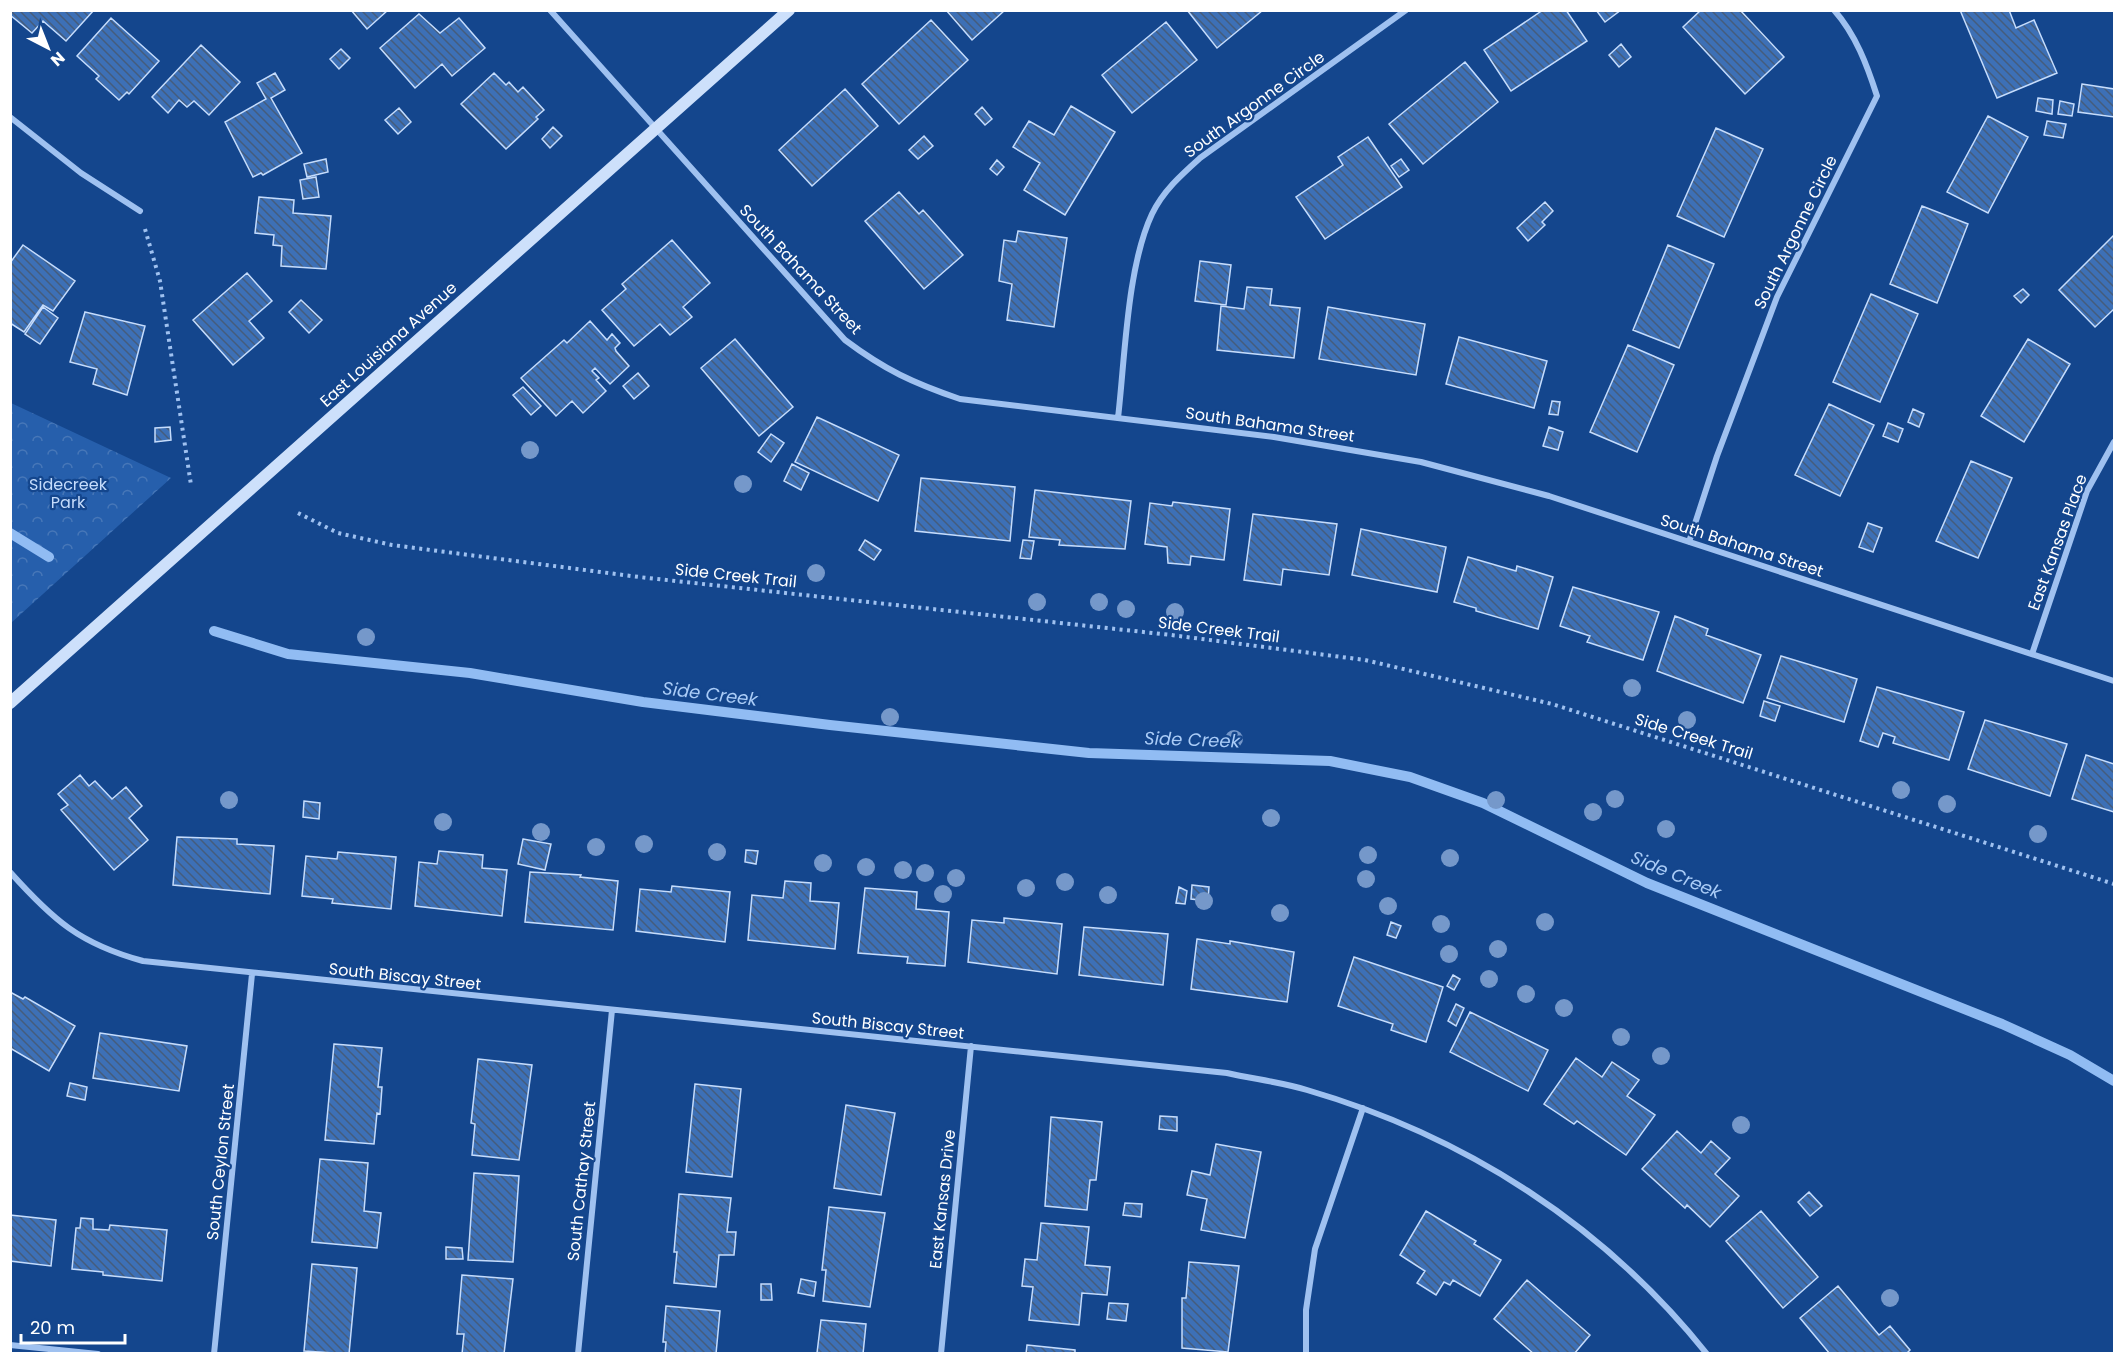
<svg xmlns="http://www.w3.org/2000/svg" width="2125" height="1364" font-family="Poppins,sans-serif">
<defs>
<pattern id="park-crowns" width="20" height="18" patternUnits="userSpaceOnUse" patternTransform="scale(1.5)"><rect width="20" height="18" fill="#265fac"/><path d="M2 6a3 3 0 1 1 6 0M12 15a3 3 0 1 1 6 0" fill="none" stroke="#4777b8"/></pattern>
<pattern id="building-back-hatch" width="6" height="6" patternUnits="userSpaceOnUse" patternTransform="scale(1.5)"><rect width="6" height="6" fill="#3d70b6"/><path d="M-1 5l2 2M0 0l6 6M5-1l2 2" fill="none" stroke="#455c7c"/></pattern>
</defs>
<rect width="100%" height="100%" fill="#14468d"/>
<path fill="url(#park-crowns)" d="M11,403L171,478L11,623Z"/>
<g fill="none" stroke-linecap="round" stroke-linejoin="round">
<path stroke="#91bcf3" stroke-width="10" d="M10,533L49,557
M214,631L288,654L470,673L643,702L830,725L1089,753L1330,761L1410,777L1483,803L1647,883L2002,1024L2070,1055L2114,1081"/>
</g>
<path fill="url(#building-back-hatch)" stroke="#c5dcfc" stroke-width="1.5" d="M10,10H94L66,41L43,21L32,33L10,15Z
M351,10H388L367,29Z
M946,10H1005L972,40Z
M1187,10H1263L1217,48Z
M1543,10H1566L1587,41L1511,91L1484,50Z
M1596,10H1621L1605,22Z
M1701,10H1740L1784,57L1745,94L1683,27Z
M1960,10H2009L2016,28L2034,20L2057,73L1997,98Z
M419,14L440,33L459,18L485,48L452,76L442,64L415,88L380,48Z
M111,18L159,61L129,94L127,92L119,100L96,79L99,76L77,56Z
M931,20L968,60L899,124L862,84Z
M1166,22L1197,60L1132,113L1102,75Z
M1621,44L1631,57L1619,67L1609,55Z
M201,45L240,82L209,115L194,101L187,107L179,100L168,113L152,97Z
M341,49L350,58L339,69L330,59Z
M1465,62L1498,102L1423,164L1389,124Z
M275,73L285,90L271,98L302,153L263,175L261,173L253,177L225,122L266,99L257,83Z
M494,73L506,85L509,82L518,92L523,87L544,110L536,117L538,119L506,149L461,104Z
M2082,84L2114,89V117L2078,112Z
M845,89L878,126L812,186L779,150Z
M2038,98L2053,100L2052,114L2036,111Z
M2060,101L2074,104L2072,116L2058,114Z
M1071,106L1115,132L1065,215L1024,190L1040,163L1013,147L1029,121L1054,135Z
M982,107L992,119L985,125L975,114Z
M399,108L411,122L398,134L385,120Z
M1988,116L2028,137L1988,213L1947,192Z
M2047,121L2066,124L2063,138L2044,135Z
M553,127L562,136L550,148L542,139Z
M1716,128L1763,149L1724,237L1677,216Z
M924,136L933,146L918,159L909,150Z
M1368,137L1402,187L1325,239L1296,197L1343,165L1338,157Z
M326,159L328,172L307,177L304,164Z
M1401,159L1409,170L1399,177L1391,166Z
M997,160L1004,167L997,175L990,169Z
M316,177L319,197L303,199L300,180Z
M899,192L919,214L923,210L963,255L924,289L865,221Z
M259,197L294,200L293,213L331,216L326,269L281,266L282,246L273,245L274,235L255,233Z
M1545,202L1553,211L1542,222L1545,225L1528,241L1517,228Z
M1922,206L1968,224L1937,303L1890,284Z
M1018,231L1067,238L1054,327L1007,320L1012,284L999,281L1004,240L1016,242Z
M2114,235V309L2095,327L2059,290Z
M672,240L710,283L683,307L692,317L670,335L660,324L634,346L602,310L626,289L622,284Z
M23,245L75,281L53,311L43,305L24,332L10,323V263Z
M1668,245L1714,264L1679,348L1633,330Z
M1200,261L1231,265L1226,305L1195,301Z
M247,273L272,301L249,321L264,338L233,365L193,320Z
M1247,287L1272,289L1270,305L1300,308L1294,358L1217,350L1221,306L1244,309Z
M2023,289L2029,295L2021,303L2014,296Z
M1871,294L1918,314L1880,402L1833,382Z
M301,300L322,320L309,333L289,312Z
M43,307L58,318L40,344L25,334Z
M1328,307L1425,324L1416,375L1319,359Z
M85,312L145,326L127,395L93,384L97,369L70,362Z
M590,321L607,340L612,334L620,343L615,348L616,351L629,366L610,384L595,368L592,371L599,378L596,380L606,391L583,413L572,401L556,416L521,378L564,340L567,343Z
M1459,337L1547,361L1534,408L1446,384Z
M735,339L793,407L759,436L701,368Z
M2028,339L2070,364L2024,442L1981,416Z
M1628,345L1674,365L1637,452L1590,432Z
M638,373L649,386L634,399L623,386Z
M523,387L541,406L531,415L513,395Z
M1552,401L1560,402L1558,415L1549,414Z
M1829,404L1874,425L1840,496L1795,475Z
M1913,409L1924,414L1919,427L1908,422Z
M817,417L899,455L878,501L795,462Z
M1888,423L1903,429L1898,442L1883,436Z
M170,427L171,440L155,442V428Z
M1549,427L1563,432L1558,450L1543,446Z
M771,434L784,443L771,462L758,452Z
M1971,461L2012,478L1978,558L1936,541Z
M792,464L809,473L801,490L784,481Z
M921,478L1015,487L1010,541L915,531Z
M1035,490L1131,501L1125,549L1059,545L1060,540L1029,537Z
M1173,502L1230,509L1224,560L1191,556L1190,565L1168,563L1167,547L1145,544L1150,503L1172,506Z
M1253,514L1337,524L1329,575L1283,569L1281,585L1244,580Z
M1868,523L1882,528L1873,552L1859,547Z
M1361,529L1446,547L1437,592L1352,575Z
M865,540L881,550L874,560L859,550Z
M1023,540L1034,541L1031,559L1020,558Z
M1468,557L1516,571L1517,566L1553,577L1538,629L1476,611V608L1454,602Z
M1573,587L1659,612L1643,660L1587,642L1590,636L1560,626Z
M1675,616L1708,629L1706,635L1761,655L1743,703L1657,671Z
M1781,656L1857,679L1844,722L1767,698Z
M1877,687L1964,712L1949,760L1893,743L1895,737L1883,733L1878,747L1860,741Z
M1764,701L1780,706L1775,721L1760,716Z
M1985,720L2067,744L2050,796L1968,769Z
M2086,755L2114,764V812L2072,799Z
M80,775L89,786L95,781L112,799L126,787L142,806L129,818L148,840L114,870L61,810L68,805L58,794Z
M304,801L320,803L319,819L303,817Z
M177,837L237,839V844L274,846L270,894L173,885Z
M523,839L551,844L545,870L518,864Z
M746,850L758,851L756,864L745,862Z
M439,851L483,855L482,868L507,870L502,916L415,906L419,862L437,864Z
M338,852L396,857L391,909L332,903L333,899L302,896L306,856L337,859Z
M530,872L581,875L580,877L618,881L613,930L525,922Z
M785,881L811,883L810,901L839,903L835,949L748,940L752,895L783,898Z
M1192,885L1209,887L1208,901L1191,899Z
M672,886L730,892L725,942L636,931L640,889L671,892Z
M1179,887L1187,891L1185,904L1176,903Z
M865,888L917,892L916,909L949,912L945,966L907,963L908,957L858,953Z
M1004,918L1062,924L1057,974L968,962L972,920L1004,923Z
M1391,922L1401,926L1396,938L1387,935Z
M1084,927L1168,934L1163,985L1079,975Z
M1197,939L1230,944V941L1294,952L1287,1002L1191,989Z
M1354,957L1443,987L1426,1042L1391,1030L1393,1024L1338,1006Z
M1453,975L1460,979L1454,990L1447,986Z
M10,992L23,999L25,997L75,1026L49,1071L10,1048Z
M1456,1004L1464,1008L1456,1026L1448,1021Z
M1470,1012L1548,1050L1528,1091L1450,1052Z
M100,1033L187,1046L179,1091L93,1078Z
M334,1044L382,1048L378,1087H382L380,1114L377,1113L374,1144L325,1140Z
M1576,1058L1602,1077L1612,1062L1639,1080L1627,1096L1655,1115L1626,1155L1577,1121L1574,1124L1544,1104Z
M478,1059L532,1065L519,1160L472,1155L475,1124L471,1123Z
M70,1083L87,1087L85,1100L67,1096Z
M695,1084L741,1089L732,1177L686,1172Z
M846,1105L895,1113L881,1195L834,1188Z
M1160,1116L1177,1117V1131L1159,1129Z
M1051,1117L1102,1122L1096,1180H1090L1087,1210L1045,1206Z
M1677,1131L1701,1153L1711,1141L1730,1158L1715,1174L1739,1196L1710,1227L1687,1205L1685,1208L1642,1169Z
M1216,1144L1261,1152L1245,1238L1201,1230L1207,1199L1187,1195L1192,1171L1210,1175Z
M320,1159L368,1163L364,1211L381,1213L377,1248L312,1242Z
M474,1173L519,1176L513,1262L468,1260Z
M1809,1192L1822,1206L1810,1216L1798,1202Z
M679,1194L731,1198L727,1232H736L734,1255H719L716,1287L674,1283L677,1252H674Z
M1125,1203L1142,1204L1141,1217L1123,1215Z
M829,1207L885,1213L870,1307L823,1301L826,1270H822Z
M1426,1211L1476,1241L1474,1244L1501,1260L1480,1296L1453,1280L1450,1285L1444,1282L1436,1295L1417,1283L1425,1271L1400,1255Z
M1761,1211L1818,1277L1783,1308L1726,1241Z
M10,1215L56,1220L51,1266L10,1261Z
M81,1218L93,1219V1229L109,1230L110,1225L167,1230L162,1281L103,1275V1272L72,1269L76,1228H80Z
M1041,1223L1089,1227L1085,1265L1110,1267L1107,1295L1082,1293L1079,1325L1029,1320L1033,1287L1022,1286L1025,1259L1037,1260Z
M446,1247L462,1248L463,1259H446Z
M1189,1262L1239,1266L1228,1352L1182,1348V1298H1186Z
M312,1264L357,1268L349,1354L304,1351Z
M462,1275L513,1279L504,1354H462L464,1334H457Z
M801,1279L816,1282L814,1296L798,1293Z
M1527,1280L1590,1335L1574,1354H1534L1494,1319Z
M761,1284H771L772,1300H761Z
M1838,1286L1879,1335L1890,1326L1910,1350L1906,1354H1830L1800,1318Z
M1109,1303L1128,1304L1126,1321L1107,1319Z
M666,1306L720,1311L716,1354H665L666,1342H663Z
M821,1320L866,1324L863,1354L817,1353Z
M1027,1345L1075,1350V1354H1026Z"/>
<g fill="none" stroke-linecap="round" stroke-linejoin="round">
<path stroke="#9fc1f0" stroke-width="4" stroke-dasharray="3 4.5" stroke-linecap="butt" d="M145,229L160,281L191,485
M298,513L338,533L392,545L639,577L1171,635L1365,660L1552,704L2114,884"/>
<path stroke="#9fc1f0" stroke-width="6" d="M550,10L845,340C885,370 913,383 960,399L1274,437L1421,462L1549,496L2114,681
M10,117L81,173L140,211
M1118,418C1125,358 1127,267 1152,214C1163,191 1181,175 1200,158L1406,10
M1689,542L1717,456L1777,297L1877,96C1867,65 1856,35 1834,10
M2032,654L2087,491L2114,442
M10,872C53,920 80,944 143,961L1227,1073C1253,1079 1281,1082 1307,1090C1465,1136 1604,1225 1707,1354
M10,1345L98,1354
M214,1354L252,974
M578,1354L612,1010
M941,1354L971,1046
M1306,1354V1310L1315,1249L1363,1108"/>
<path stroke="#cde0fb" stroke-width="12" d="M10,703L789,10"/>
</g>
<g fill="#7598ca">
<circle cx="530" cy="450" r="9"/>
<circle cx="743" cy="484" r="9"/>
<circle cx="816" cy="573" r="9"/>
<circle cx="1037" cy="602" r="9"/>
<circle cx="1099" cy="602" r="9"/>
<circle cx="1126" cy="609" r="9"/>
<circle cx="1175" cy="612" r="9"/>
<circle cx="366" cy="637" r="9"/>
<circle cx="1632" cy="688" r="9"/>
<circle cx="890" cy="717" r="9"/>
<circle cx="1687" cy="720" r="9"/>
<circle cx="1234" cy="739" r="9"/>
<circle cx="1901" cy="790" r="9"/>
<circle cx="1615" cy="799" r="9"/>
<circle cx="229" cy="800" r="9"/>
<circle cx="1496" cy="800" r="9"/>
<circle cx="1947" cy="804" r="9"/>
<circle cx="1593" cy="812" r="9"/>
<circle cx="1271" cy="818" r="9"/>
<circle cx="443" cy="822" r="9"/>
<circle cx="1666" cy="829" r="9"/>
<circle cx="541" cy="832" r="9"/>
<circle cx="2038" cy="834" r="9"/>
<circle cx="644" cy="844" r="9"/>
<circle cx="596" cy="847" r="9"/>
<circle cx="717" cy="852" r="9"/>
<circle cx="1368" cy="855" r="9"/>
<circle cx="1450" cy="858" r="9"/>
<circle cx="823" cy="863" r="9"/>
<circle cx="866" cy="867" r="9"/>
<circle cx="903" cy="870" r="9"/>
<circle cx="925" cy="873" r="9"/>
<circle cx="956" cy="878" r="9"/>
<circle cx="1366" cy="879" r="9"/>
<circle cx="1065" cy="882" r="9"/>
<circle cx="1026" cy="888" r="9"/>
<circle cx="943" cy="894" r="9"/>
<circle cx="1108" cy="895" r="9"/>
<circle cx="1204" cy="901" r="9"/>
<circle cx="1388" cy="906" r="9"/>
<circle cx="1280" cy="913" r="9"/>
<circle cx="1545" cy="922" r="9"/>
<circle cx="1441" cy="924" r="9"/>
<circle cx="1498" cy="949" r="9"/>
<circle cx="1449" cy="954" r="9"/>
<circle cx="1489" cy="979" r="9"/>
<circle cx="1526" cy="994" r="9"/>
<circle cx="1564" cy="1008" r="9"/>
<circle cx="1621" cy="1037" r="9"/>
<circle cx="1661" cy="1056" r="9"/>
<circle cx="1741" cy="1125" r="9"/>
<circle cx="1890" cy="1298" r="9"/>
</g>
<g text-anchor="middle" stroke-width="4.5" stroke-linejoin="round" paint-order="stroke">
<g font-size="16" fill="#fff" stroke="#14468d">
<text transform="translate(1254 104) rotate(-36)" y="6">South Argonne Circle</text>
<text transform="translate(1795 232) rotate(-64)" y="6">South Argonne Circle</text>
<text transform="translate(801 269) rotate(47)" y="6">South Bahama Street</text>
<text transform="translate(388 344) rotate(-42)" y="6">East Louisiana Avenue</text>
<text transform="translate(1270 424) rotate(8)" y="6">South Bahama Street</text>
<text transform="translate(2057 542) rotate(-70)" y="6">East Kansas Place</text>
<text transform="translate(1742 545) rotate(18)" y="6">South Bahama Street</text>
<text transform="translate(736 575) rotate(6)" y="6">Side Creek Trail</text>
<text transform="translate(1219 629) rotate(7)" y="6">Side Creek Trail</text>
<text transform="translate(1694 736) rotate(17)" y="6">Side Creek Trail</text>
<text transform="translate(405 976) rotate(6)" y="6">South Biscay Street</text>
<text transform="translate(888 1025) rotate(6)" y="6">South Biscay Street</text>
<text transform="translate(220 1162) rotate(-84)" y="6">South Ceylon Street</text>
<text transform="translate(581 1181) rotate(-84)" y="6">South Cathay Street</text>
<text transform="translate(942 1199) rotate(-84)" y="6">East Kansas Drive</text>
</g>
<g font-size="16" fill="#c5dcfc" stroke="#14468d">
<text x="68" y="490">Sidecreek<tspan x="68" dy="18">Park</tspan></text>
</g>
<g font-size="18" font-style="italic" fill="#aaccf7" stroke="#14468d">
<text transform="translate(710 694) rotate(7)" y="6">Side Creek</text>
<text transform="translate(1192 740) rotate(2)" y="6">Side Creek</text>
<text transform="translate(1676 875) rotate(23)" y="6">Side Creek</text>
</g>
</g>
<rect width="2125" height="1364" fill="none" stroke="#ffffff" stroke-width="24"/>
<g transform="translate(48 48) rotate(138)" stroke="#14468d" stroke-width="4.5" paint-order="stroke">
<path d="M0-4.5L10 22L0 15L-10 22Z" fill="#ffffff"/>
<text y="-9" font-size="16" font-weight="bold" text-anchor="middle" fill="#ffffff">N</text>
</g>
<path d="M21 1334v9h104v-9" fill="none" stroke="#ffffff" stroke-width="3"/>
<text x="30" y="1334" font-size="18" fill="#ffffff" stroke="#14468d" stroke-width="4.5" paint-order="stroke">20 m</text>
</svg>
